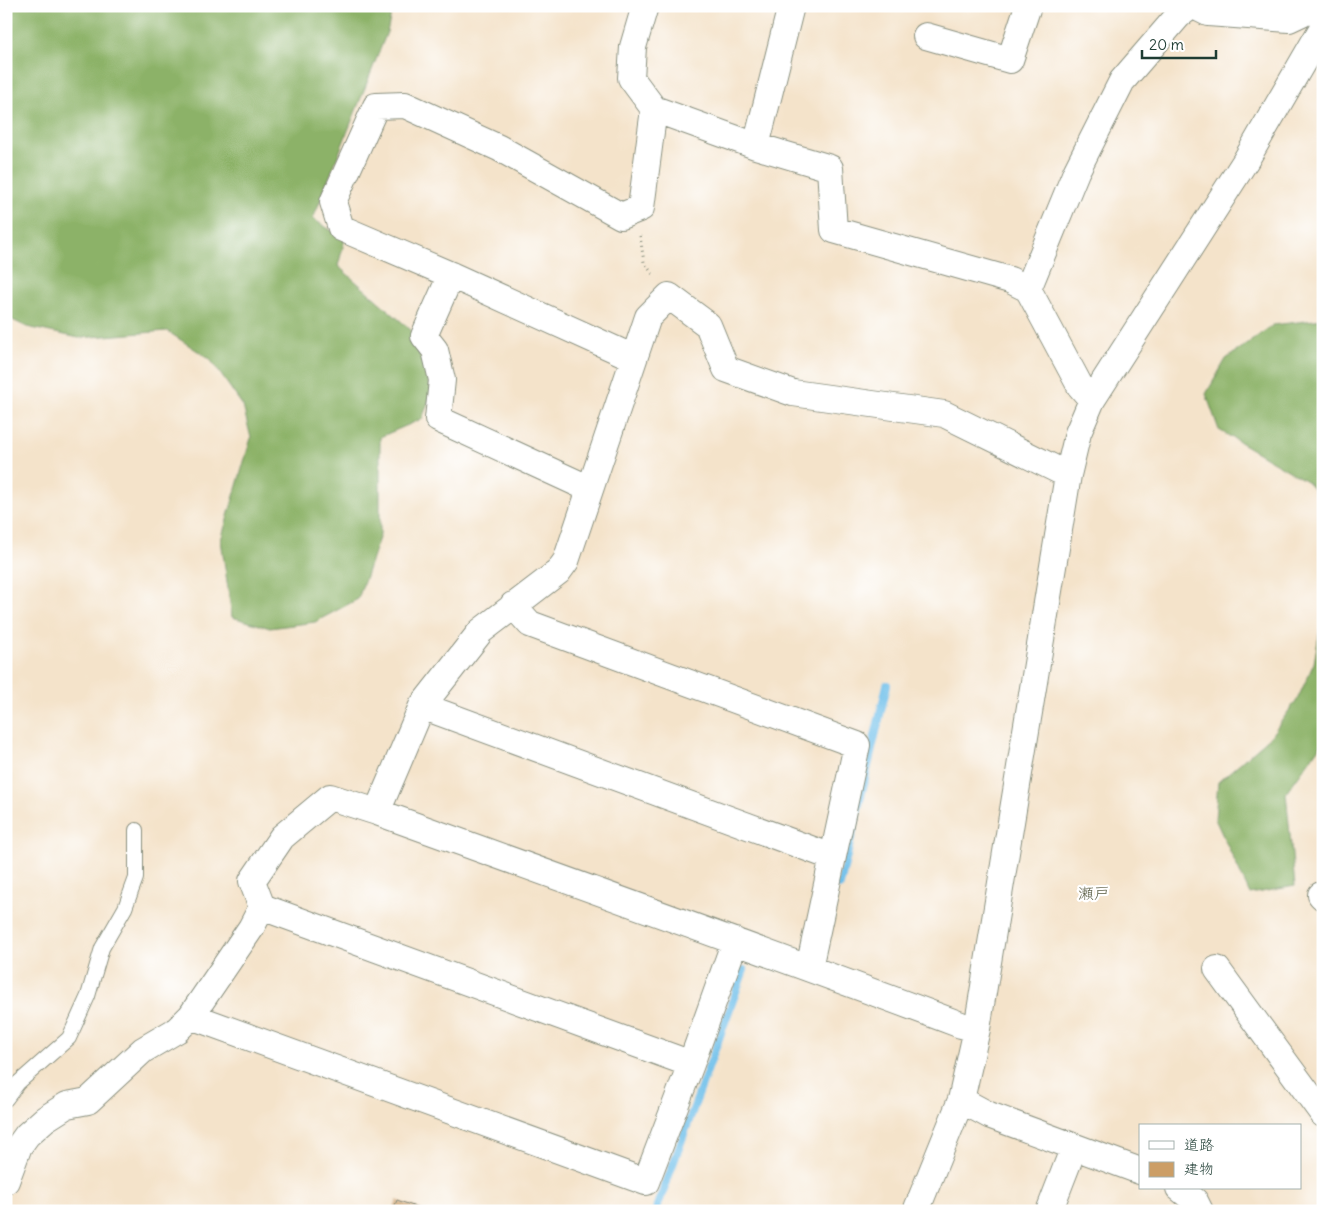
<svg xmlns="http://www.w3.org/2000/svg" width="1329" height="1217" font-family="Delius,'Klee One',sans-serif">
<rect width="100%" height="100%" fill="#fff"/>
<filter id="ink" filterUnits="userSpaceOnUse"><feTurbulence type="fractalNoise" baseFrequency=".02" numOctaves="2"/><feDisplacementMap in="SourceGraphic" scale="10" xChannelSelector="R" yChannelSelector="G"/><feConvolveMatrix kernelMatrix="1 2 1 2 8 2 1 2 1" color-interpolation-filters="sRGB"/></filter>
<filter id="wash" filterUnits="userSpaceOnUse"><feTurbulence type="fractalNoise" baseFrequency=".0096" numOctaves="4" result="noise"/><feDisplacementMap in="SourceGraphic" scale="20" xChannelSelector="R" yChannelSelector="G"/><feGaussianBlur stdDeviation="1.12" result="paint"/><feColorMatrix in="noise" values="0 0 0 0 0 0 0 0 0 0 0 0 0 0 0 0 0 1.4 0 .05"/><feComposite in="paint" operator="in"/></filter>
<g filter="url(#wash)">
<rect width="100%" height="100%" fill="#f4e3ca"/>
<path fill="#8cb268" stroke="#56784e" d="M6,6H393L387,32L313,219L345,239L338,266L411,330L432,392L422,419L380,437V535L358,599L315,622L270,628L232,617L221,540L251,438L243,406L210,359L167,331L79,338L27,327L6,317Z
M1323,319V503L1308,482L1219,430L1206,394L1226,359L1273,325Z
M1323,614V742L1286,793L1295,886L1250,894L1215,819L1218,782L1270,737L1298,698L1314,663Z"/>
<g fill="none" stroke-linecap="round" stroke-linejoin="round">
<path stroke="#6fc0ea" stroke-width="8" d="M840,885L887,685
M656,1211L744,970"/>
</g>
<g id="blocks">
<path fill="#cc9e66" d="M397,1200L426,1211H393Z"/>
</g>
</g>
<g filter="url(#ink)">
<use href="#blocks" fill-opacity="0" stroke="#8a907f" stroke-width="1"/>
<g fill="none" stroke-linecap="round" stroke-linejoin="round">
<g stroke="#8a907f" stroke-width="16">
<path id="lane" d="M6,1099L18,1083L69,1038L88,996L102,948L125,908L136,878V830"/>
</g>
<g stroke="#8a907f" stroke-width="28">
<path id="street" d="M1194,6L1208,13L1289,19L1306,11L1323,9
M926,36L1010,60L1028,6
M654,109L756,146L791,6
M756,146L830,168L834,230L1010,280L1028,289L1080,386L1092,400
M451,275L424,336L435,350L442,380L438,419L590,489
M1028,289L1076,172L1122,81L1178,16L1191,6
M634,358L451,275L341,228L333,202L376,106L405,105L499,148L621,216L641,208L654,109L631,78L633,47L645,6
M513,605L530,624L857,745L809,968
M422,706L832,857
M377,812L422,706L481,631L558,572L566,561L648,317L669,296L708,325L726,369L793,393L944,414L1068,475
M1321,895L1323,897
M262,907L691,1064
M735,941L691,1064L646,1182L191,1016L251,928L262,907L252,881L282,837L330,797L377,812C572,882 767,952 961,1025L977,1029
M1217,969L1323,1114
M961,1100L989,1115L1140,1171
M6,1181L19,1146L27,1135L45,1119L67,1105L88,1101L143,1050L177,1030L191,1016
M1179,1188L1195,1201L1200,1211
M916,1211L961,1100L977,1029L1068,475L1078,433L1092,400L1246,160L1323,27
M1053,1211L1050,1209L1074,1147"/>
</g>
<path stroke="#8a907f" stroke-width="3" stroke-dasharray="1 4" stroke-linecap="butt" d="M640,236L644,262L654,276"/>
<use href="#lane" stroke="#fff" stroke-width="14"/>
<use href="#street" stroke="#fff" stroke-width="26"/>
</g>
</g>
<g text-anchor="middle" stroke-width="4.5" stroke-linejoin="round" paint-order="stroke">
<g font-size="16" fill="#5c5f46" stroke="#fff">
<text x="1094" y="899">瀬戸</text>
</g>
</g>
<rect width="1329" height="1217" fill="none" stroke="#fff" stroke-width="25"/>
<rect x="1139" y="1124" width="162" height="65" fill="#ffffff" stroke="#a5b1ae"/>
<rect x="1149" y="1141" width="25" height="8" fill="#ffffff" stroke="#a5b1ae"/>
<text x="1184" y="1150" font-size="15" fill="#1f3d34">道路</text>
<rect x="1149" y="1162" width="25" height="15" fill="#cc9e66" stroke="#a5b1ae"/>
<text x="1184" y="1174" font-size="15" fill="#1f3d34">建物</text>
<path d="M1142 50v8h74v-8" fill="none" stroke="#1f3d34" stroke-width="2.5"/>
<text x="1149" y="50" font-size="15" fill="#1f3d34" stroke="#ffffff" stroke-width="4" paint-order="stroke">20 m</text>
</svg>
